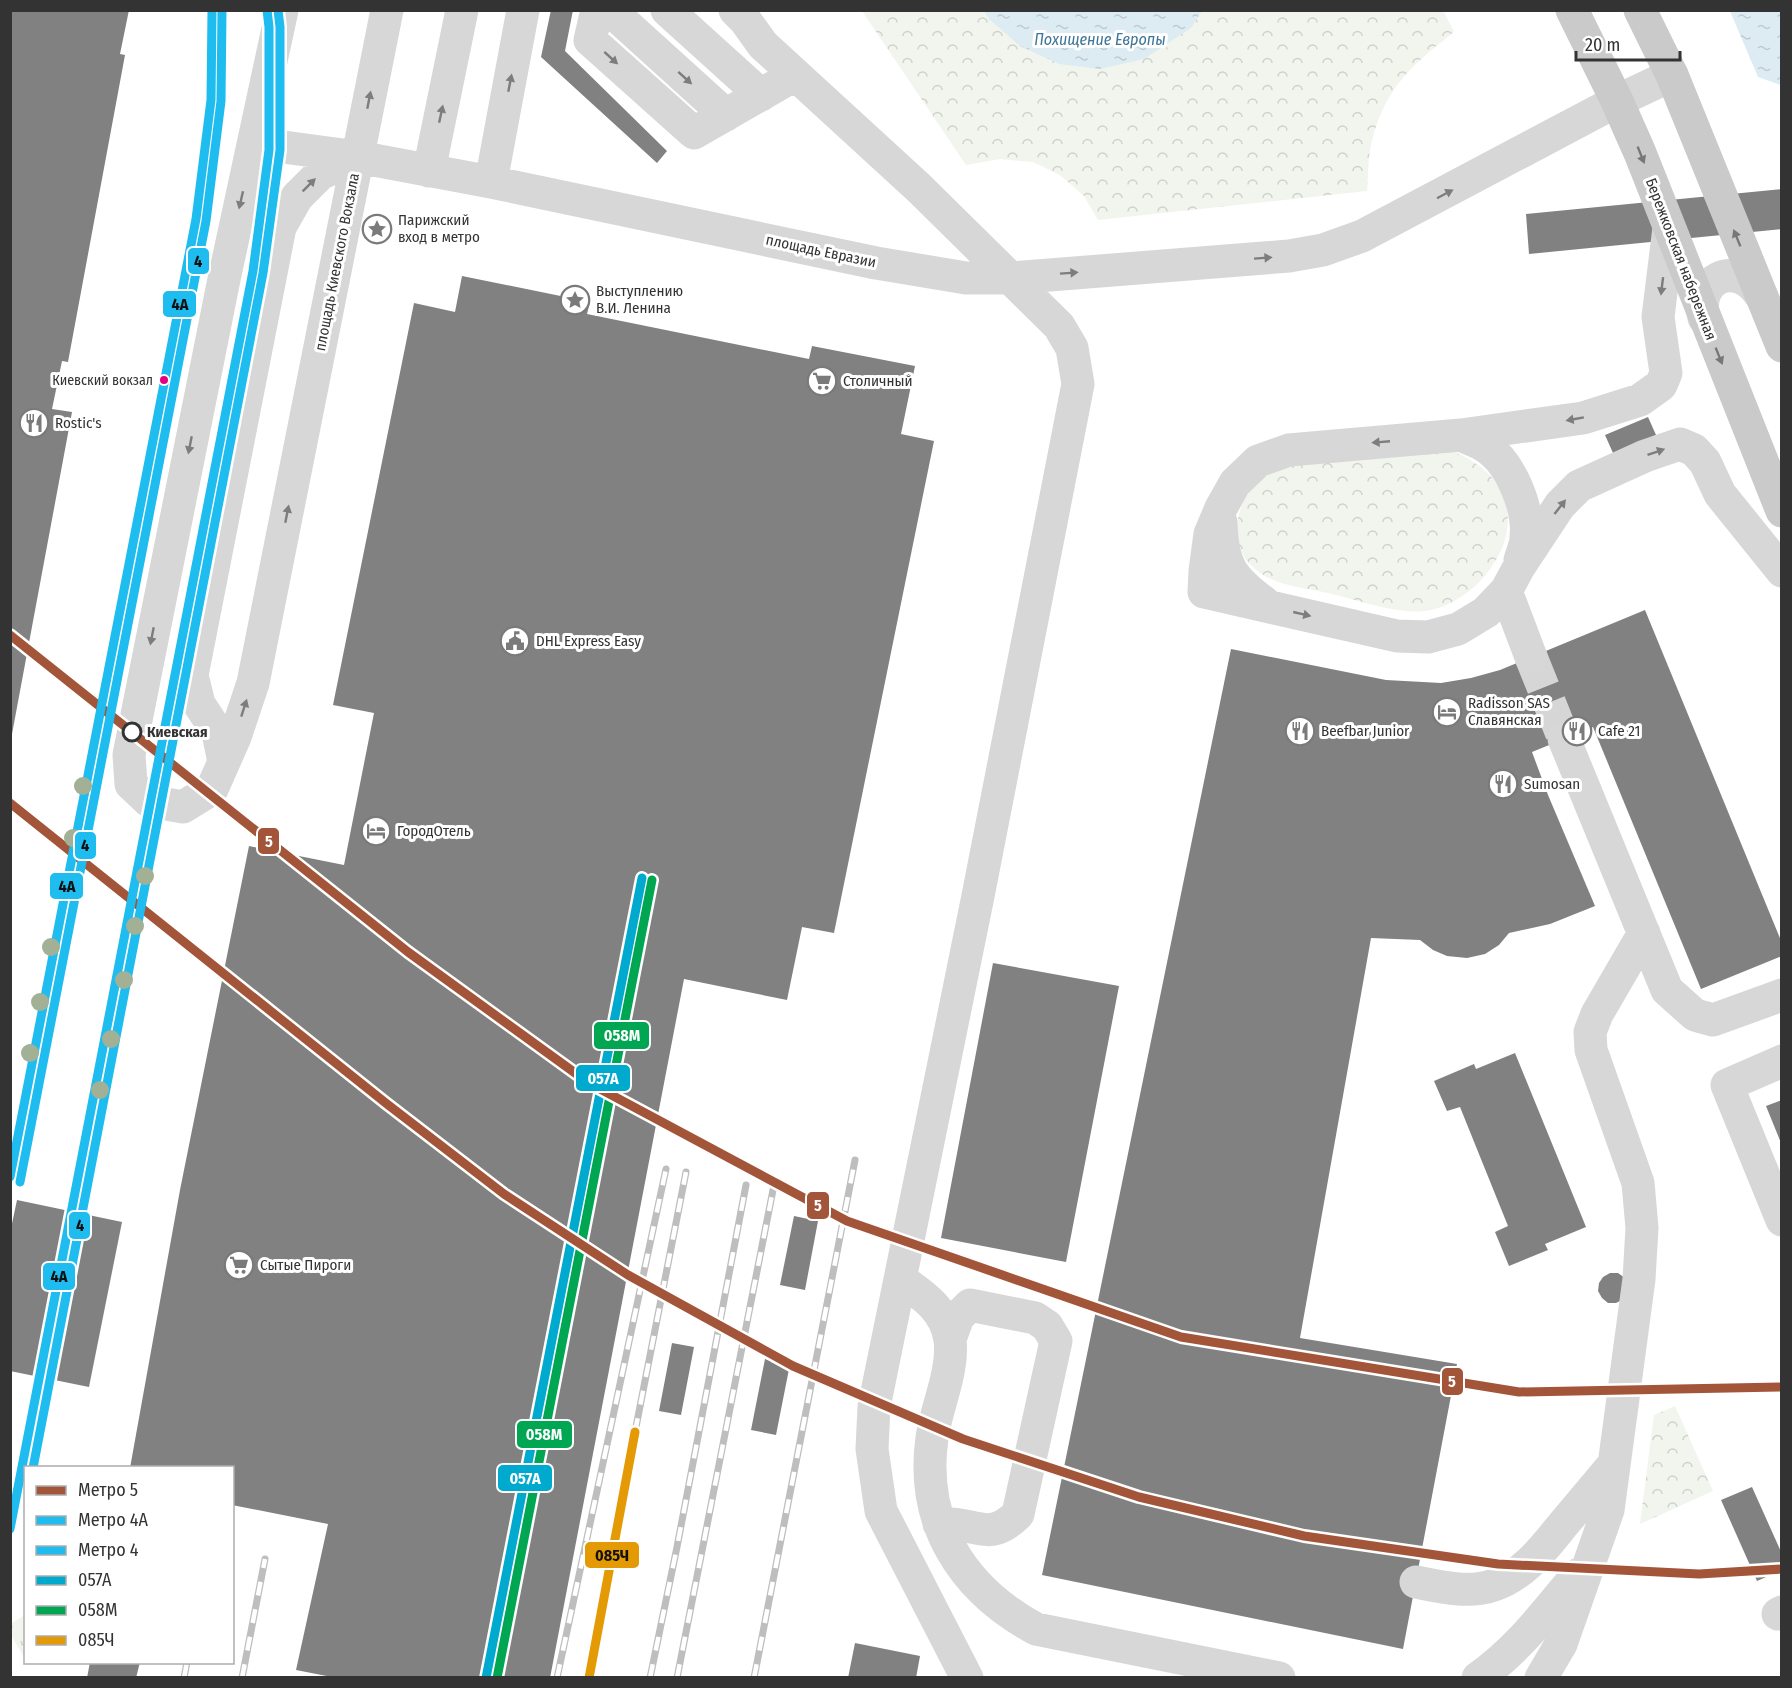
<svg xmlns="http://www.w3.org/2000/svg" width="1792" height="1688" font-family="'Fira Sans Condensed',sans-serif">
<defs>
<pattern id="grass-tufts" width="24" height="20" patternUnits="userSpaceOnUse" patternTransform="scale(1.5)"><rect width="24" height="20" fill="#f1f5ed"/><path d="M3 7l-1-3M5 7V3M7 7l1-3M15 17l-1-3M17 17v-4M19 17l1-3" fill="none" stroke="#cfd2cc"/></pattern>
<pattern id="park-crowns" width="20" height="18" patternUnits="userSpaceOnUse" patternTransform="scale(1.5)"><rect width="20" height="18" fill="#f1f5ed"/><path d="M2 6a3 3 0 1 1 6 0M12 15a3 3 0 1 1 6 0" fill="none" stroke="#cfd2cc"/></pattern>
<pattern id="water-ripples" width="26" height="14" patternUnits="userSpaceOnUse" patternTransform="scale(1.5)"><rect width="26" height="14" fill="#ddebf3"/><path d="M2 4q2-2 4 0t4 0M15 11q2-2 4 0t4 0" fill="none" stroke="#becad1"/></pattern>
</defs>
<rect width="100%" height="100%" fill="#fff"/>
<path fill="url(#grass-tufts)" d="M25,1615L26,1656L24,1657L11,1635L10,1624Z"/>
<path fill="url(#park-crowns)" d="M1443,10L1454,32C1409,67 1382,91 1370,150C1368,163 1368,178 1367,191L1098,220L1084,196L1060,175L1033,162L1000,159L966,165L862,11Z
M1453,451C1474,461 1493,472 1503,495C1524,544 1474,605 1425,611C1395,614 1361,601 1332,594C1307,588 1274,586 1255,569C1224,543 1236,497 1266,475C1272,471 1283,468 1291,465C1306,461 1324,462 1340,461C1378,457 1416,454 1453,451Z
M1675,1406L1713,1491L1640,1524L1654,1415Z"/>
<path fill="url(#water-ripples)" d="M984,11H1202L1191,28L1144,59L1100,69L1059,64L1020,46L989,19Z
M1730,11H1781V85L1758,77Z"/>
<path fill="#818181" d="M10,10H129L120,54L125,55L68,362L62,361L52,409L72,412L12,734Z
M551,10H573L565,51L667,151L657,163L541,57Z
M1782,189V229L1529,254L1526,214Z
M462,276L590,302L587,314L809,359L812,346L915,366L901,434L934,441L834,933L802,927L787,1000L684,979L550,1678H337L296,1670L328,1524L232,1505V1468H130L180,1190L249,846L344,865L374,713L333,705L414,303L455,312Z
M1648,417L1656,435L1613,453L1605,435Z
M1645,610L1782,943V956L1701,989L1593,727L1532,752L1548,795L1595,906L1550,924L1509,933L1499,945L1485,954L1467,958L1447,956L1433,950L1420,940L1371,938L1300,1338L1457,1364L1403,1649L1042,1575L1231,649L1386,680L1441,683L1471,678L1500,670Z
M993,963L1119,986L1066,1262L941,1238Z
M1515,1053L1586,1227L1545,1244L1548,1250L1509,1266L1495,1232L1508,1226L1460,1107L1447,1111L1434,1081L1474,1064L1476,1069Z
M1782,1100V1143H1781L1766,1106Z
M17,1200L122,1222L89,1387L10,1371V1233Z
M794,1216L818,1221L805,1290L780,1285Z
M1610,1273H1618L1625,1278L1624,1299L1616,1303H1608L1602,1298L1598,1291L1599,1283L1603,1277Z
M672,1343L694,1347L681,1415L659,1411Z
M765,1359L790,1364L776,1435L751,1430Z
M1752,1487L1782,1554V1570L1757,1581L1721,1500Z
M855,1643L920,1656L916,1678H848Z
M90,1662H140L136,1678H87Z"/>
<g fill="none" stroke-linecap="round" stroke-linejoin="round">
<path stroke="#d6d6d6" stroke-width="33" stroke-dasharray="33 16" stroke-linecap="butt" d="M1531,657L1564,739"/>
<path stroke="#d7d7d7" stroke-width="33" d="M282,10L223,284L129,755L131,784L149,801L183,807L212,789L235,737L253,683L387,10
M597,10L590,40L694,133L795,75
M610,10L726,115
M667,10L761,95
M735,10L745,20L763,45L919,188L1059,326L1072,348L1078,384L978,896L874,1407L872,1449L881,1511L967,1678
M254,143L358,157L491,182L876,263L966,278H1011L1289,256L1323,250L1362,236L1617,101L1672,75
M429,171L462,10
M491,182L523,10
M1669,228L1658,317L1666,373L1661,385L1640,400L1583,418L1461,435L1289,450L1258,461L1235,483L1221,508L1210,534L1205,571L1204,592L1397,636L1428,637L1458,629L1486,612L1506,591L1519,567L1560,505L1579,486L1645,456L1680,444L1694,450L1705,462L1720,494L1782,571
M1704,318C1694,279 1735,259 1759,293
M1461,435C1469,439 1479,442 1486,447C1511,463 1529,508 1526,537C1526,545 1522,553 1520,560
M1221,522C1222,565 1231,578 1265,603
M1506,591L1531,657
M1564,739L1667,990L1695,1015L1713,1020L1782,995
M224,762L218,733L199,704L192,675L280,227L297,197L320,174L358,157
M1782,1061L1727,1085L1782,1220
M900,1279C923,1295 946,1310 950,1340C954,1371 936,1408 932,1438C920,1523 962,1589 1036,1629L1279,1678
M939,1524C975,1520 987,1545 1018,1514L1056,1341L1047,1326L1035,1318L970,1305L958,1317L950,1339
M1416,1582C1441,1587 1469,1594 1494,1585C1526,1574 1546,1545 1566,1521C1582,1502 1598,1483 1614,1464
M1778,1614L1782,1612
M1478,1678C1518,1650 1547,1611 1577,1575
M1541,1678L1561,1644L1608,1510L1639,1279L1642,1228L1638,1183L1591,1050L1590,1032L1597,1014L1644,933"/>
<path stroke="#cacaca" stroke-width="33" d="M1572,10L1617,101L1640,153L1782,511
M1640,10L1672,75L1782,346"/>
<g stroke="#bebebe" stroke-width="7">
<path id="rail" d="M635,1432L686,1172
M184,1678L187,1662
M242,1678L265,1559
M557,1678L666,1169
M650,1678L677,1547L746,1185
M677,1678L773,1190
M754,1678L855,1160"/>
</g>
<use href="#rail" stroke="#fff" stroke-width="4.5" stroke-dasharray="14" stroke-linecap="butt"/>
<g stroke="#fff" stroke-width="14">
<path id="rail-1" d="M486,1678L642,878"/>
</g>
<g stroke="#fff" stroke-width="14">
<path id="rail-2" d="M497,1678L652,880"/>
</g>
<g stroke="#fff" stroke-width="14">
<path id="rail-3" d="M589,1678L635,1432"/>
</g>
<use href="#rail-1" stroke="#00a9ce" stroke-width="9"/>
<use href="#rail-2" stroke="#00a651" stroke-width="9"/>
<use href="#rail-3" stroke="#e39a05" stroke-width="9"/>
<g stroke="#fff" stroke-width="14">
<path id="metro-1" d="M10,635L408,952L589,1083L847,1221L1181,1337L1519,1392L1782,1387
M10,803L387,1104L504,1194L628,1275L793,1366L963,1439L1139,1497L1304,1536L1498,1564L1699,1574L1782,1569"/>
</g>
<g stroke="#fff" stroke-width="14">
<path id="metro-2" d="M10,1177L196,219L211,100L212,10
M10,1529L253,271L269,150V27L267,10"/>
</g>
<g stroke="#fff" stroke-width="14">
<path id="metro-3" d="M20,1182L206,221L221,101L222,10
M33,1468L263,273L280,150V27L278,10"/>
</g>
<use href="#metro-1" stroke="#a35539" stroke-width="9"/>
<use href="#metro-2" stroke="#1ebcef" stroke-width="9"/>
<use href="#metro-3" stroke="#1ebcef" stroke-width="9"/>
</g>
<g fill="#a2b095">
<circle cx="83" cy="786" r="9"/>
<circle cx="73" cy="838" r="9"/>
<circle cx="145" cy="876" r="9"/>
<circle cx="62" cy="891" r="9"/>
<circle cx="135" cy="926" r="9"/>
<circle cx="51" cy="947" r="9"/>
<circle cx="124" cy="980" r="9"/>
<circle cx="40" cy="1002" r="9"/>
<circle cx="111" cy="1039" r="9"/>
<circle cx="30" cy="1053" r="9"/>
<circle cx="100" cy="1090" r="9"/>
</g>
<defs><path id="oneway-solid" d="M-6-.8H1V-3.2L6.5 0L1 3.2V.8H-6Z" transform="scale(1.5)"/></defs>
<g fill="#7d7d7d">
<use href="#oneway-solid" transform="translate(611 58) rotate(42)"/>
<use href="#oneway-solid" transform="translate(685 78) rotate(42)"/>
<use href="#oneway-solid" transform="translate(510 83) rotate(-79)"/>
<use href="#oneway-solid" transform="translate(369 100) rotate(-79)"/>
<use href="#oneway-solid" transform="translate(441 114) rotate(-78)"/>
<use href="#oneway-solid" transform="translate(309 185) rotate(-45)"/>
<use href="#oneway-solid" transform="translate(1445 194) rotate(-28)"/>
<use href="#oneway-solid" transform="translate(241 200) rotate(103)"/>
<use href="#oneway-solid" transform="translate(1263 258) rotate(-4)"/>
<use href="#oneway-solid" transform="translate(1069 273) rotate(-4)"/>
<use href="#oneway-solid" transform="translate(1662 286) rotate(97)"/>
<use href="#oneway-solid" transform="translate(1575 419) rotate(170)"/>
<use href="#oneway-solid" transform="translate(1381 442) rotate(175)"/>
<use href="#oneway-solid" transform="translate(190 445) rotate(101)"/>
<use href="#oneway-solid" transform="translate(1656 452) rotate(-19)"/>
<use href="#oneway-solid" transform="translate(1560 507) rotate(-52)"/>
<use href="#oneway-solid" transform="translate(287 514) rotate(-79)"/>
<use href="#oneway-solid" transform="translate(1302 614) rotate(13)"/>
<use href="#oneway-solid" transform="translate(152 636) rotate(101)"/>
<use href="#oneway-solid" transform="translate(244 708) rotate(-72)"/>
</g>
<g fill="#777">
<use href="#oneway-solid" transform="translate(1641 155) rotate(68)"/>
<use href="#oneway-solid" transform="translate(1737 238) rotate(-112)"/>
<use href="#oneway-solid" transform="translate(1719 356) rotate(68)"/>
</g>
<defs>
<g id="sight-ring" transform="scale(1.5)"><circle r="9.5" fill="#fff" stroke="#7a7a7a" stroke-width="1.5"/><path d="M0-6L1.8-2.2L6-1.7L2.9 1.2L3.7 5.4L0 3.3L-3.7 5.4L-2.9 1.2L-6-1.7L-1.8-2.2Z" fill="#7a7a7a"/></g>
<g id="supermarket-ring" transform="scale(1.5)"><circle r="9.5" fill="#fff" stroke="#7a7a7a" stroke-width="1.5"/><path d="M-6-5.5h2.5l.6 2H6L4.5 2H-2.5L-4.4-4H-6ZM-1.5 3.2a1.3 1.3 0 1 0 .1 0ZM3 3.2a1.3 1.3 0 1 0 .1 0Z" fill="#7a7a7a"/></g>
<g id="restaurant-ring" transform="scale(1.5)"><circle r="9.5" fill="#fff" stroke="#7a7a7a" stroke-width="1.5"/><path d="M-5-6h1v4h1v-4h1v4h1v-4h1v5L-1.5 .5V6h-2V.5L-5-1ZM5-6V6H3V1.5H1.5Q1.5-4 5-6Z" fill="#7a7a7a"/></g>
<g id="civic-ring" transform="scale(1.5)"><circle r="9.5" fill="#fff" stroke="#7a7a7a" stroke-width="1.5"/><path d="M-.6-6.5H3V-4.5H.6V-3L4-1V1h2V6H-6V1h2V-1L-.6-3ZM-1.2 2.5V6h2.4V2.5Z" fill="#7a7a7a"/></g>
<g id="hotel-ring" transform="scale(1.5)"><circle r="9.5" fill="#fff" stroke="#7a7a7a" stroke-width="1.5"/><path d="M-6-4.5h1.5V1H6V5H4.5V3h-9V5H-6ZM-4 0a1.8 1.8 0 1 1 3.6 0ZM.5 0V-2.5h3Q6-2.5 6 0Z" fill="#7a7a7a"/></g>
</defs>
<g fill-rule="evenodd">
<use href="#sight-ring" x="377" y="229"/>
<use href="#sight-ring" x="575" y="300"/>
<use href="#supermarket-ring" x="822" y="381"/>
<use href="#restaurant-ring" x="34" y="423"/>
<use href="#civic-ring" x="515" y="641"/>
<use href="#hotel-ring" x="1447" y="712"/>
<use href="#restaurant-ring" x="1300" y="731"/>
<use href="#restaurant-ring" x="1577" y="731"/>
<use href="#restaurant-ring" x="1503" y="784"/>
<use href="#hotel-ring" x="376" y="831"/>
<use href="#supermarket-ring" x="239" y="1265"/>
</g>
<circle fill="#e5007d" stroke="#fff" stroke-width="2" cx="164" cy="380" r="5"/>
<circle fill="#fff" stroke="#333" stroke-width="3" cx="132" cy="732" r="9"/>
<g text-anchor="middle" stroke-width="6" stroke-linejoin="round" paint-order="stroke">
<g font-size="14" fill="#333" stroke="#fff" text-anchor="end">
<text x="153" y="385">Киевский вокзал</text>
</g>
<g font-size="15" fill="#333" stroke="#fff" text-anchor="start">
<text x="398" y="225">Парижский<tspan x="398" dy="17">вход в метро</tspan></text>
<text x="596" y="296">Выступлению<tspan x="596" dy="17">В.И. Ленина</tspan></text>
<text x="843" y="386">Столичный</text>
<text x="55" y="428">Rostic's</text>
<text x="536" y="646">DHL Express Easy</text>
<text x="1468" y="708">Radisson SAS<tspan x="1468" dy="17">Славянская</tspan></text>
<text x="1321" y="736">Beefbar Junior</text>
<text x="1598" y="736">Cafe 21</text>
<text x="1524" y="789">Sumosan</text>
<text x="397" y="836">ГородОтель</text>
<text x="260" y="1270">Сытые Пироги</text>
</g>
<g font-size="15" fill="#333" stroke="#fff">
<text transform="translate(821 251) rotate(12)" y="5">площадь Евразии</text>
<text transform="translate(1681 259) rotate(69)" y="5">Бережковская набережная</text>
<text transform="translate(337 262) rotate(-79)" y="5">площадь Киевского Вокзала</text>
</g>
<g font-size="15" font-weight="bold" fill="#333" stroke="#fff" text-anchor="start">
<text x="147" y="737">Киевская</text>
</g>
<g font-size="16" font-style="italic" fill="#3f7597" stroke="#fff">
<text x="1100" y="45">Похищение Европы</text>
</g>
</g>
<g stroke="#fff" stroke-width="2">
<rect x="187" y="247" width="23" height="28" rx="6" fill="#1ebcef"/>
<rect x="162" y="290" width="35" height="28" rx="6" fill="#1ebcef"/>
<rect x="257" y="827" width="23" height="28" rx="6" fill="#a35539"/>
<rect x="74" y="831" width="23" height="29" rx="6" fill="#1ebcef"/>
<rect x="49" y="872" width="35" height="28" rx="6" fill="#1ebcef"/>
<rect x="593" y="1021" width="57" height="29" rx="6" fill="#00a651"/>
<rect x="575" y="1064" width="56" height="28" rx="6" fill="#00a9ce"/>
<rect x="806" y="1191" width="24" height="29" rx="6" fill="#a35539"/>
<rect x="68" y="1211" width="23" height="29" rx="6" fill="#1ebcef"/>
<rect x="42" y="1262" width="34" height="29" rx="6" fill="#1ebcef"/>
<rect x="1441" y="1367" width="23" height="29" rx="6" fill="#a35539"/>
<rect x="516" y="1420" width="57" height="29" rx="6" fill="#00a651"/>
<rect x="497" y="1464" width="56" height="28" rx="6" fill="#00a9ce"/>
<rect x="584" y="1541" width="56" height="28" rx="6" fill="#e39a05"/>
</g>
<g font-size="16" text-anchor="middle" font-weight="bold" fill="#fff">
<text x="269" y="847">5</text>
<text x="622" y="1041">058М</text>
<text x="603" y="1084">057А</text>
<text x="818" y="1211">5</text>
<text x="1452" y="1387">5</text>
<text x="544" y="1440">058М</text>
<text x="525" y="1484">057А</text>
</g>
<g font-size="16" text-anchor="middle" font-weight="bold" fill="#111">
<text x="198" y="267">4</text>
<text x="180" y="310">4А</text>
<text x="85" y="851">4</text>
<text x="67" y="892">4А</text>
<text x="80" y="1231">4</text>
<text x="59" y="1282">4А</text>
<text x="612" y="1561">085Ч</text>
</g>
<rect width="1792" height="1688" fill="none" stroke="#333333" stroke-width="24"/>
<rect x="24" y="1466" width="210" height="198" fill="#ffffff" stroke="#adadad" stroke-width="1.5"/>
<rect x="36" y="1486" width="30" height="9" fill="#a35539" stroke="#adadad" stroke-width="1.5"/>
<text x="78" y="1496" font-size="18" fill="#333333">Метро 5</text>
<rect x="36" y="1516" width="30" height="9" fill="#1ebcef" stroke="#adadad" stroke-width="1.5"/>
<text x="78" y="1526" font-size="18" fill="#333333">Метро 4А</text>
<rect x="36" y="1546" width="30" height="9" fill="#1ebcef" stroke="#adadad" stroke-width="1.5"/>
<text x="78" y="1556" font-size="18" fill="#333333">Метро 4</text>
<rect x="36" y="1576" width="30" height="9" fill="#00a9ce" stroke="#adadad" stroke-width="1.5"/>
<text x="78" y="1586" font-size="18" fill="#333333">057А</text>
<rect x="36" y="1606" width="30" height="9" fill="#00a651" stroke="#adadad" stroke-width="1.5"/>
<text x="78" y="1616" font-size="18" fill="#333333">058М</text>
<rect x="36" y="1636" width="30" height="9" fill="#e39a05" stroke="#adadad" stroke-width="1.5"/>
<text x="78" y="1646" font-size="18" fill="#333333">085Ч</text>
<path d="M1576 51v9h104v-9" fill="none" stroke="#333333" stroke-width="3"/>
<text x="1585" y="51" font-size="18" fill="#333333" stroke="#ffffff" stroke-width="4.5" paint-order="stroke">20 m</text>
</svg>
